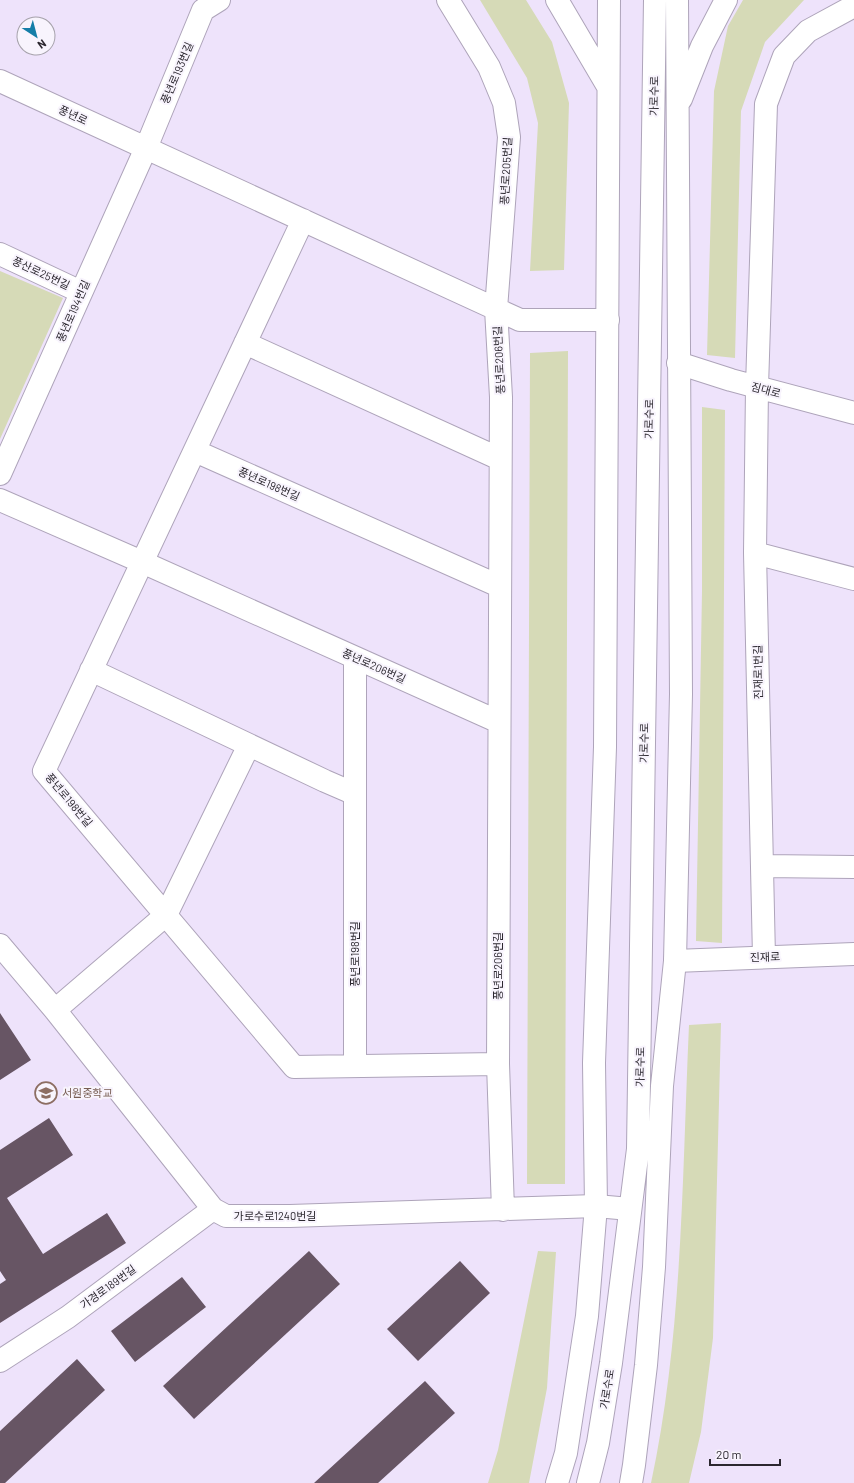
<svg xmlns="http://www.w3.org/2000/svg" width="854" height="1483" font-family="Barlow,'Noto Sans KR',sans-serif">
<rect width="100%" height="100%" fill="#eee3fb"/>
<path fill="#d6dab7" d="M480,0H526L552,42L569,103L564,270L530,271L538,123L527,78Z
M743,0H804L765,42L741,111L735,358L707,355L714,91L728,26Z
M0,271L63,298L0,439Z
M568,351L565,1184H527L530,353Z
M702,407L725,410L722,943L696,941L702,591Z
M721,1023L713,1338L701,1432L689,1483H651C683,1333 682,1178 689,1025Z
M538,1251L556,1252L547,1388L529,1483H488L498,1450Z"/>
<path fill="#675564" d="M0,1013L31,1060L0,1080Z
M49,1118L73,1155L7,1198L43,1254L107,1213L126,1243L0,1323V1284L6,1280L0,1271V1150Z
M309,1251L340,1284L194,1419L163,1386Z
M460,1261L490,1293L418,1361L387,1329Z
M182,1277L206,1307L135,1362L111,1331Z
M77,1359L105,1390L5,1483H0V1431Z
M425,1381L455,1413L378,1483H314Z"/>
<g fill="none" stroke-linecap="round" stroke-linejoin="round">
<g stroke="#aea4ba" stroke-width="24">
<path id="minor" d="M448,0L489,67L504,103L509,137L496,309L501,397L498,1064L503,1210
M203,10L219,0
M0,81L520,320H608
M303,220L44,771L294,1067L498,1064
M0,254L81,292
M245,343L500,459
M678,363L731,380L854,413
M195,451L499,586
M0,474L146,148L203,10
M0,500L142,562L499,722
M755,553L854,579
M91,670L325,781L355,794
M762,866L854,867
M0,945L55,1010L213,1209L226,1216H290L596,1206L630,1209
M764,957L755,553L757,387L766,104L784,56L808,31L854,6
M675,961L854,954
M55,1010L166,915L249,745
M355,1066V658
M0,1361L68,1317L213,1209"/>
</g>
<g stroke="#aea4ba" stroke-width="24">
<path id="major" d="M557,0L607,85
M681,99L702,46L726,0
M557,1483L566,1453L587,1316L596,1206L594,1063L605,747L609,0
M588,1483L598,1443L611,1363L638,1149L655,0
M631,1483L634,1465L646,1365L654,1267L662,1086L675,961L681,694L677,0"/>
</g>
<use href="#minor" stroke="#fff" stroke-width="22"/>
<use href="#major" stroke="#fff" stroke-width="22"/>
</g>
<defs>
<g id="school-ring" transform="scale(1.15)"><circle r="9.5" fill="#f8f4fd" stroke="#8d6e63" stroke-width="1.5"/><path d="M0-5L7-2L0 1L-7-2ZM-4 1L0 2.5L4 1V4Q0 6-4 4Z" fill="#8d6e63"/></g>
</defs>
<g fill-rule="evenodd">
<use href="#school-ring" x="46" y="1093"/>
</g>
<g text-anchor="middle" stroke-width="4" stroke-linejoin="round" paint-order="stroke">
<g font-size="11" fill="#2b272f" stroke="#f8f4fd">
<text transform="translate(177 73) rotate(-67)" y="4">풍년로193번길</text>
<text transform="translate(654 96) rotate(-89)" y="4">가로수로</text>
<text transform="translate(73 115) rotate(25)" y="4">풍년로</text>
<text transform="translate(506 171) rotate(-87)" y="4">풍년로205번길</text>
<text transform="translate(41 273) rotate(25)" y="4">풍산로25번길</text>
<text transform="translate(73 311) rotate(-66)" y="4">풍년로194번길</text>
<text transform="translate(499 360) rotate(-93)" y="4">풍년로206번길</text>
<text transform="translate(766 390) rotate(15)" y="4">짐대로</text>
<text transform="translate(649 419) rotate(-89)" y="4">가로수로</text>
<text transform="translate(269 484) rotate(24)" y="4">풍년로198번길</text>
<text transform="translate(374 666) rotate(24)" y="4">풍년로206번길</text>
<text transform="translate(758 672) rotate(-91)" y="4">진재로1번길</text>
<text transform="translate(644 743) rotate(-89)" y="4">가로수로</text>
<text transform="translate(69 800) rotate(50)" y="4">풍년로198번길</text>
<text transform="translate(355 954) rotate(-90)" y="4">풍년로198번길</text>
<text transform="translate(765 957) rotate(-2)" y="4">진재로</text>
<text transform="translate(498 966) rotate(-90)" y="4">풍년로206번길</text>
<text transform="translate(640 1067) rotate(-89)" y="4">가로수로</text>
<text x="275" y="1220">가로수로1240번길</text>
<text transform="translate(108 1287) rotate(-36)" y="4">가경로189번길</text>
<text transform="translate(607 1389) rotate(-81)" y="4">가로수로</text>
</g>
<g font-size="11" fill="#785e54" stroke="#f8f4fd" text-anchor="start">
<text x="62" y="1097">서원중학교</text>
</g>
</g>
<g transform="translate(36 36) rotate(144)"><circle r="19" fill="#f8f4fd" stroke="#a6a2ab"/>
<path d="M0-3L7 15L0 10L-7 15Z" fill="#147ea8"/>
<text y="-6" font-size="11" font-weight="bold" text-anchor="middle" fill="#2b272f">N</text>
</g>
<path d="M710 1459v6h70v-6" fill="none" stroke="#2b272f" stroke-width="2"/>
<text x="716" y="1459" font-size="12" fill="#2b272f" stroke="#f8f4fd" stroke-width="3" paint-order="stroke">20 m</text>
</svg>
